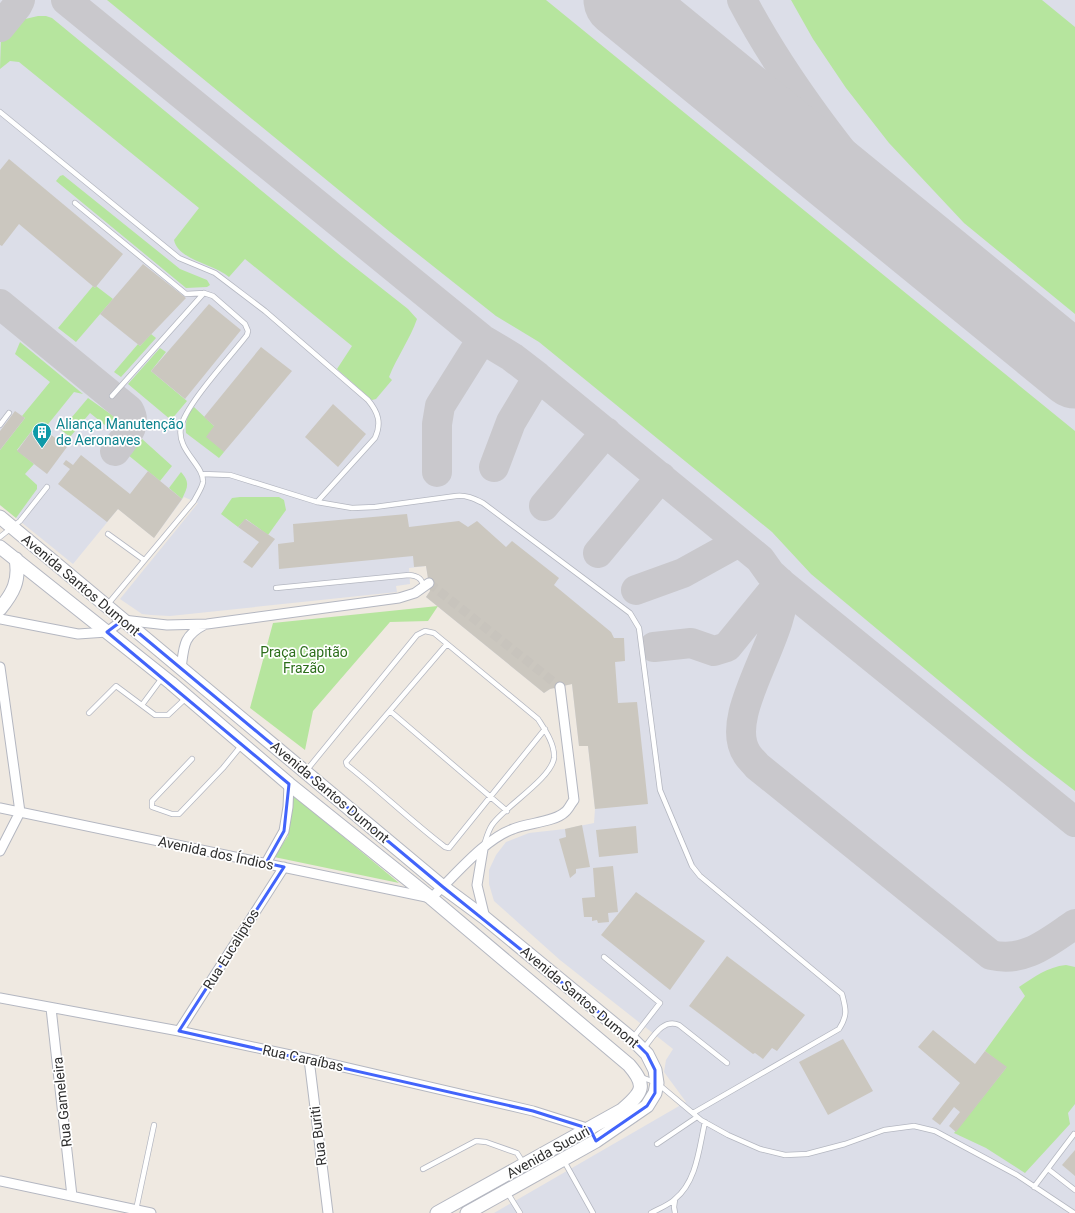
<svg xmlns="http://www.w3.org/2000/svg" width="1075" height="1213" font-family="Roboto,sans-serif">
<rect width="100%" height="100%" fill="#efe9e1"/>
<path fill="#dcdee8" d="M0,0H1075V1213H494L686,1102L664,1072L666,1060L673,1049L560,960L494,901L489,884V870L496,855L506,842L529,833L565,829L594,823L595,809L588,746H579L572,684L550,689L544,693L426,597L430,591L426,566L409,568L410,584L396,586L397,592L170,616L151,615L142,614L120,599L198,503L184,497L154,538L118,509L73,564L0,505Z"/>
<path fill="#b6e59e" d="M107,0H546L1075,431V791L1027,754L811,574L772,532L539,342L496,316L390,232Z
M791,0H1042L1075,27V314L964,223L889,143L846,88L813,39Z
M38,16H46L52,18L342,257L408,309L417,319C410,339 397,357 389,377L392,380L376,399L372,400L337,369L352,346L245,259L229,277C214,264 178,260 174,240L199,208L19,62L10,61L0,69L1,38L21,20Z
M63,175L180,269L207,280L210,285L207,287L186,288L56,181L60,176Z
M93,286L95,288L96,286L113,299L76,342L58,328Z
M151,334L156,338L121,377L114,372L138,344L140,346Z
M20,342L83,394L74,392L45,428L37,424L17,450L34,464L25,474L37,485V489L16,518L0,505V450L25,418L22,416L50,382L15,354Z
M160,348L166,352L151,371L187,401L171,420L128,384Z
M88,398L119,420L111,430L90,413L70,437L61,430Z
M194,407L214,426L224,452L219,458L186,433C185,423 187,414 194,407Z
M141,438L172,466L160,481L128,455Z
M181,472C190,482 188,487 182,499L169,488Z
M240,497H279L284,500L286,510L268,535L246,519L238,527L221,514L232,498Z
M438,606L428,621L390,622L313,711L305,750L250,708L273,623Z
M293,795L399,883L274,857L288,836Z
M1066,965L1075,967V1104L1068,1113L1070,1124L1025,1173L986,1148L954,1133L1006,1068L985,1051L1025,996L1019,987C1034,977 1047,967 1066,965Z"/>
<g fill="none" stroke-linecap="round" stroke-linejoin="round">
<path stroke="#c9c8cc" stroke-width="30" d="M66,0L482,339L512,357L538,377L760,559L770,573L783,585L1075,822
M742,0C787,86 848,160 909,235
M0,27L17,6L20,0
M0,304L129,410C138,426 125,437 115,451
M494,467L511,422L538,377
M437,472V424L440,406L482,339
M544,506L606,432
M598,553L661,477
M783,585C788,635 721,715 747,754C749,758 754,762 757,766L991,955C1025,963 1048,942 1075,924
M636,590L683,573L739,542
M654,647L691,643L714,651L727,647L780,582"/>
<path stroke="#c9c8cc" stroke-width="75" d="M621,0L1075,371"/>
</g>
<path fill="#cbc7bf" d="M9,159L123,254L95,288L19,224L2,246L0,245V170Z
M143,264L186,298L140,346L100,314Z
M209,304L241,330L185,399L151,371Z
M261,347L292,371L224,452L206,437L214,426L204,417Z
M333,404L366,434L338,467L305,437Z
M15,411L25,418L0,450V431Z
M37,424L67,447L47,474L17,451Z
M81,455L130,494L148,471L182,499L154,538L118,509L107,522L58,484L70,469L63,464L66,460L73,465Z
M407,514L409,527L459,521L468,527L477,521L506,547L512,541L559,578L554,585L611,632L614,638H624L625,661L615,662L618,703L637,702L648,804L595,809L588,746H579L572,684L550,689L544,693L426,597L430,591L426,566L414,567L413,556L279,569L278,544L294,542L293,524Z
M245,519L275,539L252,568L243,562L259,542L238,527Z
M582,825L590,867L576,869V873L570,878L559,839L566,837L565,829Z
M636,826L638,853L599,857L596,830Z
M613,866L618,912L608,913L609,922L598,923L597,920L592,921V917H584L582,898L595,897L593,868Z
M636,892L705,941L670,990L601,935Z
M727,956L805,1015L777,1051L772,1048L763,1059L755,1053L753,1054L689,1006Z
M933,1030L975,1064L985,1051L1007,1067L956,1132L949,1126L960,1112L954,1107L940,1125L932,1119L960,1083L918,1047Z
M843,1039L873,1091L828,1115L799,1062Z
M1075,1150V1176L1062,1165Z"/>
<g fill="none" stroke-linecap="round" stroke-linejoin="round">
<path stroke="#c8c4bd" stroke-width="9" stroke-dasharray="9 4.5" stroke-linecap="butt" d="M429,583L560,687"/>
<g stroke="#b4b7c1" stroke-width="6">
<path id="service" d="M0,112L179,258L215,273L265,311L368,400C378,412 382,423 375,438L317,502
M75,203L186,294L204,293L213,296L245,324L248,331L247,335C232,355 185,405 181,427C176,450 204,465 203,482C202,488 197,495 194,501L108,604
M112,396L204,293
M0,425L9,413
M202,474L230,475L317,502L352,508L375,507L456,496C466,495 473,498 483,503L630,613L639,628L660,790L692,866L700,876L842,994C846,1009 848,1015 839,1029L693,1113
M108,534L144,560
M0,537L20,521L47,487
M276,588L409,575C419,576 422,579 424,588
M447,644L346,762L347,765C380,791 411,821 445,847L449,848L545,729
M142,705L162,678
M390,711L507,811
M89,713L116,686L155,715H168L186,698
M192,759L152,801V807L172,814H179L223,768L241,746
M306,771L417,635L425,631L434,633L538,719C545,730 555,744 554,758C551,779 504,807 492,825C488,831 486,839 484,845
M604,957L660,1003L632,1039
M644,1048C653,1037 663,1018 679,1025L727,1063
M641,1077L657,1083L701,1120L728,1135L760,1149L785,1155L807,1154L845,1144L884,1130L914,1126L935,1131L1017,1175L1074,1213
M657,1144L697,1117
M564,1161L593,1213
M423,1169L476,1141L486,1142L517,1153L524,1164
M1048,1169L1075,1190
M1034,1187L1074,1134
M507,1192L520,1213
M675,1199L674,1207L675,1213
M136,1210L154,1125
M651,1213C658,1209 669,1205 675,1199C697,1181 699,1148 705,1122"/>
</g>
<g stroke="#b4b7c1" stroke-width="11">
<path id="minor" d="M0,619L78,634L107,632L123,620L167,625L207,624L399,598L415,593L429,583
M0,667L20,812L0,851
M181,669C184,646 183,636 204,625
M0,808L431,898C455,876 483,840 513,829C527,823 555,822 565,812C569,809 571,803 574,800L560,687
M483,849L477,885L485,918
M266,863L284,831L288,807L289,784
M0,998L179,1031L309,1059L533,1111L590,1129L591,1131
M51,1008L72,1196
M179,1031L284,867
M309,1059L328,1213
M0,1181L151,1213"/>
</g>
<g stroke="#b4b7c1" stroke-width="15">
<path id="secondary" d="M0,517L443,887L485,918L632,1039L647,1054L655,1070L657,1083L655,1093L647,1106L596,1141L467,1213
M0,547L171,683L289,784L431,898L629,1065C647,1086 643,1092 622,1110L437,1213
M0,609C13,593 20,581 16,559"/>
</g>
<use href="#service" stroke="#fff" stroke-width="4.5"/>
<use href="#minor" stroke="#fff" stroke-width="9"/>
<use href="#secondary" stroke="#fff" stroke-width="13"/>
</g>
<path fill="none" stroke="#4264fb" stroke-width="3" stroke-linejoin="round" d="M123,620L443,887L632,1039L647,1054L655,1070V1093L647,1106L596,1141L590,1129L533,1111L179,1031L284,867L266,863L284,831L289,784L107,632Z"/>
<defs>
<g id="building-pin" transform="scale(1)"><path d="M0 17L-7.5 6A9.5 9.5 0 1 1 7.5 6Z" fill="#0f9aa8" stroke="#fff"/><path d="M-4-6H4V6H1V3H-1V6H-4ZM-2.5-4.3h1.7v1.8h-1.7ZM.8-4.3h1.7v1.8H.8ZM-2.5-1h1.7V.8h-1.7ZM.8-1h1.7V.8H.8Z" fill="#fff"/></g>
</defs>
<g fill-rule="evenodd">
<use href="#building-pin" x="42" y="432"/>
</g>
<g text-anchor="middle" stroke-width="3.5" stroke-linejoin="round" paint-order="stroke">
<g font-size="14" fill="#0d838f" stroke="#fff" text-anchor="start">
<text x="56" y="429">Aliança Manutenção<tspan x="56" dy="16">de Aeronaves</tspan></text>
</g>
<g font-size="14" fill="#2e2e2e" stroke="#fff">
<text transform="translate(81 585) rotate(40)" y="5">Avenida Santos Dumont</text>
<text transform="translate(330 792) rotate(40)" y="5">Avenida Santos Dumont</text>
<text transform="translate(216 853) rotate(12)" y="5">Avenida dos Índios</text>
<text transform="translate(231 949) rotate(-58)" y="5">Rua Eucaliptos</text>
<text transform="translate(580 997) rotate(40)" y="5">Avenida Santos Dumont</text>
<text transform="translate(303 1058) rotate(12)" y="5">Rua Caraíbas</text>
<text transform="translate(62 1102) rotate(-96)" y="5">Rua Gameleira</text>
<text transform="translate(318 1136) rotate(-97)" y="5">Rua Buriti</text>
<text transform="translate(548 1152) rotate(-29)" y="5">Avenida Sucuri</text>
</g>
<g font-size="14" fill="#2c6e1b" stroke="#fff">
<text x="304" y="657">Praça Capitão<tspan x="304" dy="16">Frazão</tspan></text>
</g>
</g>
</svg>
